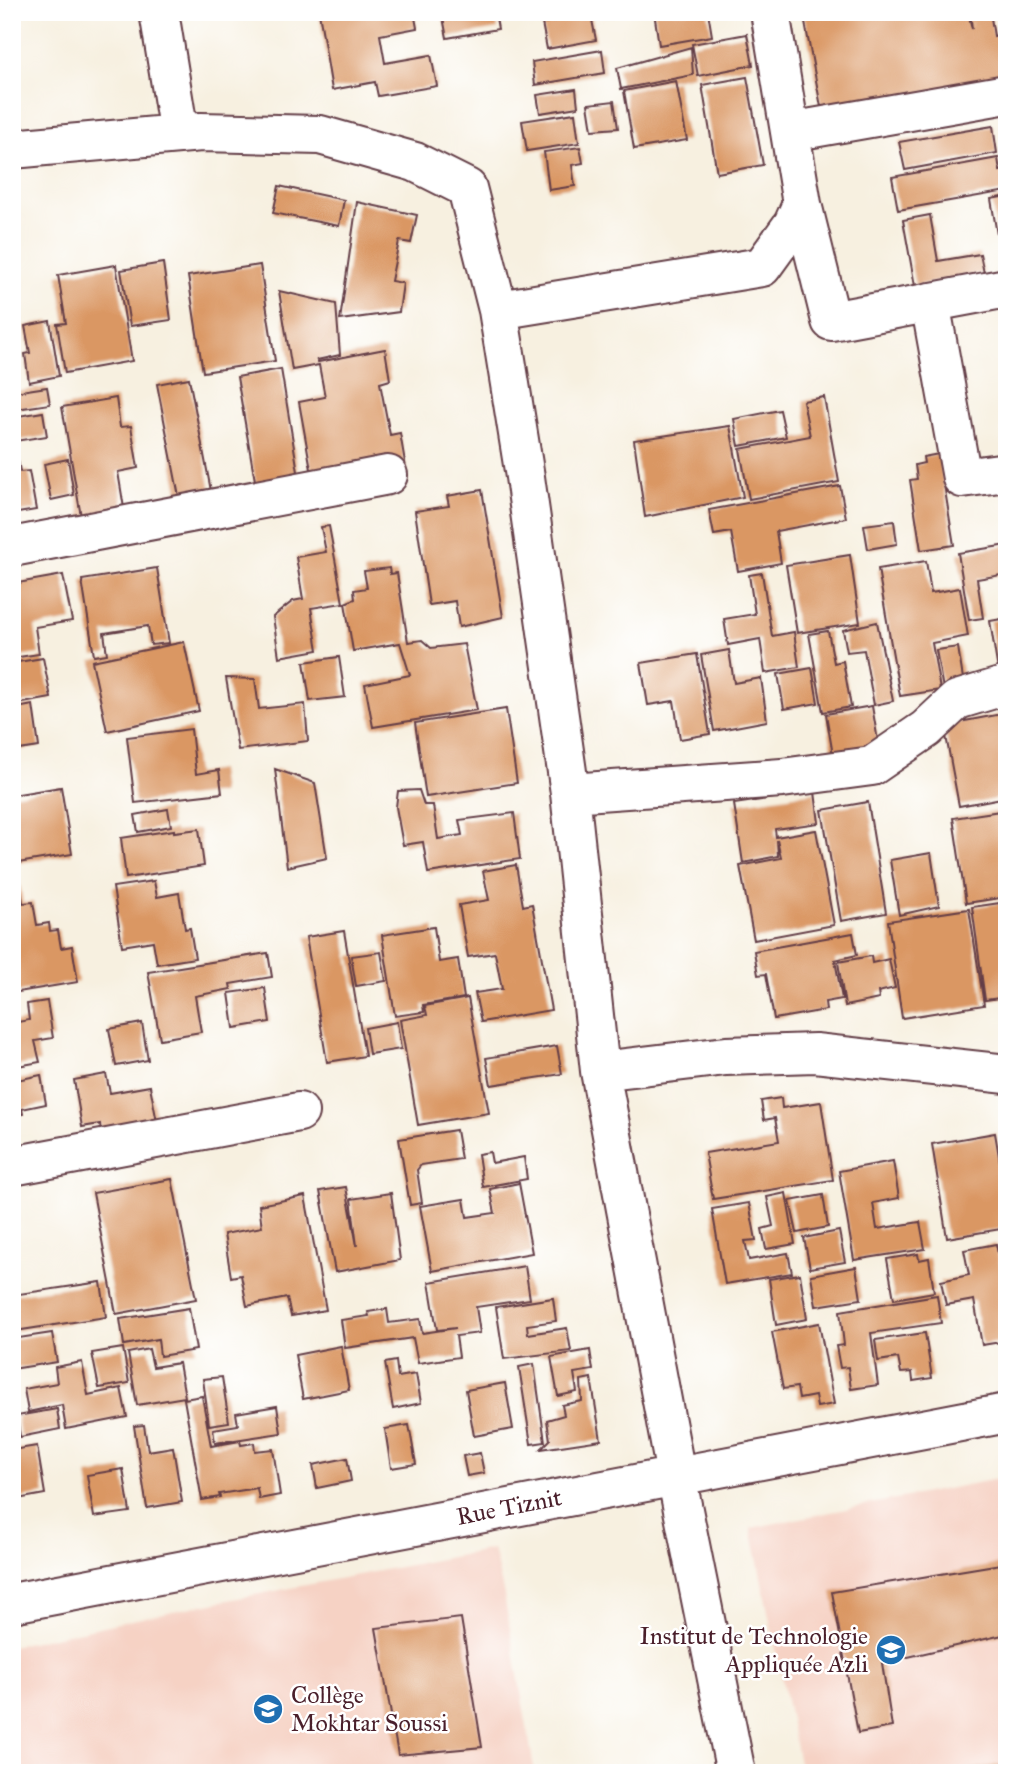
<svg xmlns="http://www.w3.org/2000/svg" width="1019" height="1785" font-family="'IM FELL Great Primer',serif">
<rect width="100%" height="100%" fill="#fff"/>
<filter id="ink" filterUnits="userSpaceOnUse"><feTurbulence type="fractalNoise" baseFrequency=".0143" numOctaves="2"/><feDisplacementMap in="SourceGraphic" scale="14" xChannelSelector="R" yChannelSelector="G"/><feConvolveMatrix kernelMatrix="1 2 1 2 8 2 1 2 1" color-interpolation-filters="sRGB"/></filter>
<filter id="wash" filterUnits="userSpaceOnUse"><feTurbulence type="fractalNoise" baseFrequency=".00686" numOctaves="4" result="noise"/><feDisplacementMap in="SourceGraphic" scale="28" xChannelSelector="R" yChannelSelector="G"/><feGaussianBlur stdDeviation="1.57" result="paint"/><feColorMatrix in="noise" values="0 0 0 0 0 0 0 0 0 0 0 0 0 0 0 0 0 1.4 0 .05"/><feComposite in="paint" operator="in"/></filter>
<g filter="url(#wash)">
<rect width="100%" height="100%" fill="#f7f0e0"/>
<path fill="#f6d2c4" d="M1007,1477V1773H801L751,1528Z
M493,1549L504,1595L535,1773H12V1646L192,1607Z"/>
<g id="blocks">
<path fill="#da9763" d="M319,12H414L417,28L380,35L385,63L431,55L437,86L378,96L375,82L332,90Z
M442,12H495L498,29L447,38Z
M538,12H576V14L539,19Z
M654,12H708L712,36L659,45Z
M803,12H968L972,29L970,12H990L994,36L1007,34V78L822,112Z
M591,15L596,40L547,49L542,23Z
M747,34L753,65L698,76L692,44Z
M691,47L693,75L621,89L617,68Z
M602,50L605,73L535,85L532,62Z
M747,77L763,165L717,173L702,85Z
M676,81L687,140L634,149L624,91Z
M576,89L578,107L540,113L537,95Z
M614,101L618,128L592,130L588,104Z
M575,113L579,143L527,151L522,121Z
M993,126L997,153L905,170L899,142Z
M580,147L583,163L572,165L575,186L549,190L544,152Z
M998,158L1000,171L1007,170V191L898,210L892,177Z
M279,186L344,200L339,226L273,213Z
M1007,196V270H1003L991,199Z
M357,202L417,215L411,243L399,241L391,281L403,283L399,312L340,320Z
M930,215L938,261L980,254L984,273L915,286L903,220Z
M163,263L171,320L130,326L121,270Z
M116,265L132,361L65,373L57,324L66,323L58,275Z
M260,265L275,361L203,372L188,276Z
M279,291L336,304L340,355L317,360L318,362L385,349L390,380L380,383L390,435L400,433L406,468L314,486L299,402L325,397L319,365L292,370Z
M50,321L59,376L29,382L25,354L30,353L25,326Z
M281,369L300,484L257,492L237,377Z
M189,378L213,501L181,507L157,384Z
M47,387L50,404L16,409L14,392Z
M824,397L839,482L749,499L740,449L810,436L803,401Z
M116,398L120,427L131,426L138,468L118,472L126,520L83,528L62,407Z
M780,410L786,437L739,446L734,419Z
M43,412L47,436L15,441L20,472L29,471L36,510L12,514V417Z
M730,426L743,497L645,517L634,440Z
M939,454L954,545L921,550L910,480L917,479L915,465L924,463L923,457Z
M68,459L74,495L51,500L44,464Z
M840,486L846,518L776,531L781,563L738,571L731,532L714,535L709,510Z
M482,490L503,617L459,627L455,601L429,605L415,511L449,506L447,496Z
M894,521L897,544L868,549L864,525Z
M329,526L343,603L311,608L318,650L279,657L273,617L293,601L303,599L296,557L326,552L321,527Z
M1007,545V574L977,579L983,618L969,620L958,553Z
M850,555L860,623L797,633L786,565Z
M926,561L931,593L960,588L968,636L932,643L940,690L900,696L878,569Z
M157,568L169,643L151,645L148,626L104,633L107,654L94,656L82,580Z
M389,568L390,574L397,573L408,642L422,640L431,648L464,644L477,710L373,727L365,684L410,675L400,643L353,651L345,603L355,599L354,590L367,588L364,571Z
M762,573L772,636L794,632L799,667L765,673L760,639L728,645L724,619L755,614L749,575Z
M63,575L72,621L35,627L39,654L12,658V584Z
M1007,618V670L998,671L990,621Z
M877,622L893,701L874,705L864,650L847,652L843,630Z
M828,631L834,663L843,661L851,707L823,712L809,634Z
M184,642L199,711L107,731L92,661Z
M958,647L964,685L943,689L936,650Z
M729,650L734,683L761,678L767,721L714,731L701,655Z
M697,654L710,734L680,739L674,701L648,705L641,663Z
M339,657L345,697L310,701L304,662Z
M43,658L51,698L12,705V663Z
M812,668L818,703L784,709L778,674Z
M226,678L255,679L259,709L305,704L308,741L238,750Z
M33,705L39,747L12,751V709Z
M872,706L879,747L833,755L826,714Z
M506,709L517,783L426,797L415,723Z
M1007,713V797L959,806L944,725Z
M191,729L196,774L219,770L222,793L135,803L127,737Z
M275,769L315,783L327,858L287,867Z
M61,787L72,854L12,864V795Z
M419,790L424,805H433L438,839L462,835L459,820L514,813L520,859L428,873L423,842L403,845L396,807L398,791Z
M815,792L819,823L775,829L776,837L816,830L834,925L754,940L740,866L781,858L777,840L778,856L743,863L734,804Z
M868,802L886,913L841,921L822,810Z
M168,809L171,826L138,832L135,815Z
M1007,810V897L966,903L953,818Z
M199,829L204,866L126,878L121,838L174,830V832Z
M931,853L939,906L899,915L890,860Z
M516,865L523,906L532,904L551,1010L481,1022L475,993L502,989L495,953L468,957L459,905L489,900L483,871Z
M18,873L23,903L33,902L37,925L49,923L50,931L58,930L61,948L72,946L78,982L12,993V874Z
M154,881L157,897L179,893L185,929L190,928L195,958L157,964L153,941L122,946L113,887Z
M1007,902V997L985,1000L972,907Z
M969,909L984,1005L902,1018L888,921Z
M434,927L439,962L458,959L464,998L423,1005L424,1012L395,1016L382,935Z
M344,931L365,1056L327,1062L306,937Z
M853,933L857,955L835,960L842,999L825,1002L826,1010L774,1019L766,974L758,975L754,951Z
M381,952L386,981L356,986L351,956Z
M268,953L272,977L230,984L231,989L195,996L201,1032L160,1039L148,972Z
M871,956L872,963L889,959L895,988L878,992L879,999L845,1006L838,962Z
M265,988L270,1022L234,1028L229,993Z
M468,998L489,1113L418,1125L400,1020L427,1015L425,1006Z
M47,1001L53,1038L35,1041L40,1062L12,1067V1023L29,1020L27,1004Z
M397,1022L401,1049L369,1054L365,1028Z
M142,1023L148,1060L116,1066L109,1029Z
M557,1046L562,1074L491,1085L486,1058Z
M106,1074L110,1093L150,1086L157,1122L101,1132L100,1124L82,1127L74,1080Z
M41,1075L46,1104L22,1109L23,1114L12,1116V1081Z
M781,1098L782,1108L821,1102L833,1180L713,1199L705,1153L779,1141L775,1118L764,1120L761,1101Z
M456,1130L461,1159L421,1165L417,1170L422,1203L410,1205L399,1139Z
M995,1133L1007,1203V1228L947,1238L932,1144Z
M490,1152L492,1163L524,1157L527,1179L483,1187L478,1154Z
M893,1161L899,1198L873,1203L877,1229L920,1222L925,1249L854,1260L839,1171Z
M172,1179L196,1299L116,1314L93,1193Z
M519,1183L532,1253L432,1271L420,1206L464,1199L467,1217L495,1213L490,1189Z
M346,1187L357,1246L351,1199L391,1193L400,1260L335,1272L320,1191Z
M786,1193L795,1244L766,1249L762,1229L773,1226L767,1197Z
M823,1195L828,1227L797,1233L790,1201Z
M305,1196L326,1310L291,1316L287,1298L247,1306L241,1275L231,1277L224,1234L262,1227L259,1205Z
M749,1203L756,1240L745,1241L749,1260L788,1253L792,1273L725,1284L712,1209Z
M839,1231L845,1262L810,1268L804,1238Z
M996,1244L1007,1298V1341L982,1345L974,1300L946,1305L941,1281L969,1275L964,1250Z
M918,1254L919,1260L929,1258L934,1292L894,1299L887,1259Z
M525,1266L530,1299L476,1307L480,1333L456,1336L459,1357L418,1363L413,1338L345,1348L341,1320L369,1316L368,1312L387,1309L389,1323L420,1319L422,1333L456,1328L437,1330L429,1282Z
M856,1267L861,1299L816,1306L811,1275Z
M800,1274L807,1319L776,1325L769,1279Z
M101,1282L106,1317L15,1331L12,1295Z
M937,1295L941,1323L871,1333L878,1385L851,1389L848,1367L840,1368L836,1346L844,1345L840,1311Z
M553,1298L556,1321L527,1325L528,1334L567,1328L571,1351L504,1359L496,1307Z
M189,1308L196,1350L160,1356L158,1339L124,1345L120,1319Z
M819,1323L834,1404L817,1407L815,1396L799,1399L797,1387L783,1389L772,1332Z
M52,1333L57,1362L12,1369V1339Z
M925,1333L932,1378L913,1381L912,1372L901,1373L898,1358L878,1361L875,1340Z
M341,1346L349,1390L303,1399L295,1355Z
M123,1348L129,1383L99,1388L92,1353Z
M149,1349L153,1367L179,1363L185,1397L137,1405L128,1353Z
M590,1350L593,1370L574,1373L577,1392L558,1396L551,1357Z
M396,1361L398,1377L416,1374L421,1403L393,1409L385,1363Z
M82,1362L88,1395L121,1388L127,1417L66,1429L62,1405L28,1412L24,1389L57,1383L55,1367Z
M534,1364L545,1442L531,1444L519,1367Z
M222,1377L229,1422L209,1425L203,1379Z
M591,1378L601,1440L541,1449L550,1440L547,1420L564,1415L562,1405L582,1401L581,1380Z
M505,1383L513,1429L474,1436L466,1390Z
M202,1396L211,1446L240,1441L241,1445L254,1443L255,1451L273,1449L280,1495L259,1499L257,1488L219,1494L220,1497L202,1500L184,1399Z
M277,1406L281,1433L215,1443L213,1429L238,1425L236,1413Z
M57,1409L60,1429L20,1437L17,1416Z
M144,1425L148,1451L173,1447L182,1502L147,1508L134,1426Z
M409,1425L416,1464L391,1468L385,1429Z
M37,1446L45,1494L12,1500V1450Z
M480,1453L484,1473L467,1476L463,1456Z
M347,1458L351,1481L317,1488L313,1465Z
M123,1469L130,1512L94,1517L87,1475Z
M1007,1563V1634L882,1663L892,1727L858,1733L832,1592Z
M461,1618L482,1747L398,1755L376,1628Z
M1007,1763V1773H962L961,1771Z"/>
</g>
</g>
<g filter="url(#ink)">
<use href="#blocks" fill-opacity="0" stroke="#643e46" stroke-width="2"/>
<g fill="none" stroke-linecap="round" stroke-linejoin="round">
<g stroke="#643e46" stroke-width="42">
<path id="street" d="M159,12L179,134
M790,132L1007,94
M12,149L201,132L320,135L415,162L467,188L498,310L525,477L570,793L600,1071L676,1475L736,1773
M802,204L831,321L1007,288
M930,302L962,478L1007,472
M498,310L762,267L793,224L802,204L770,12
M12,547L388,475
M570,793L782,778L872,766L926,729L957,700L1007,685
M600,1071L726,1056L815,1053L1007,1074
M12,1166L299,1112
M12,1603L1007,1413"/>
</g>
<use href="#street" stroke="#fff" stroke-width="38"/>
</g>
</g>
<defs>
<g id="university-disc" transform="scale(1.575)"><circle r="9.5" fill="#1f6fb2" stroke="#fff"/><path d="M0-5L7-2L0 1L-7-2ZM-4 1L0 2.5L4 1V4Q0 6-4 4Z" fill="#fff"/></g>
</defs>
<g fill-rule="evenodd">
<use href="#university-disc" x="891" y="1650"/>
<use href="#university-disc" x="268" y="1709"/>
</g>
<g text-anchor="middle" stroke-width="5" stroke-linejoin="round" paint-order="stroke">
<g font-size="24" fill="#4a1f2b" stroke="#fff">
<text transform="translate(509 1507) rotate(-11)" y="8">Rue Tiznit</text>
</g>
<g font-size="24" fill="#4a1f2b" stroke="#fff" text-anchor="end">
<text x="868" y="1644">Institut de Technologie<tspan x="868" dy="28">Appliquée Azli</tspan></text>
<text x="291" y="1703" text-anchor="start">Collège<tspan x="291" dy="28">Mokhtar Soussi</tspan></text>
</g>
</g>
<rect width="1019" height="1785" fill="none" stroke="#fff" stroke-width="42"/>
</svg>
